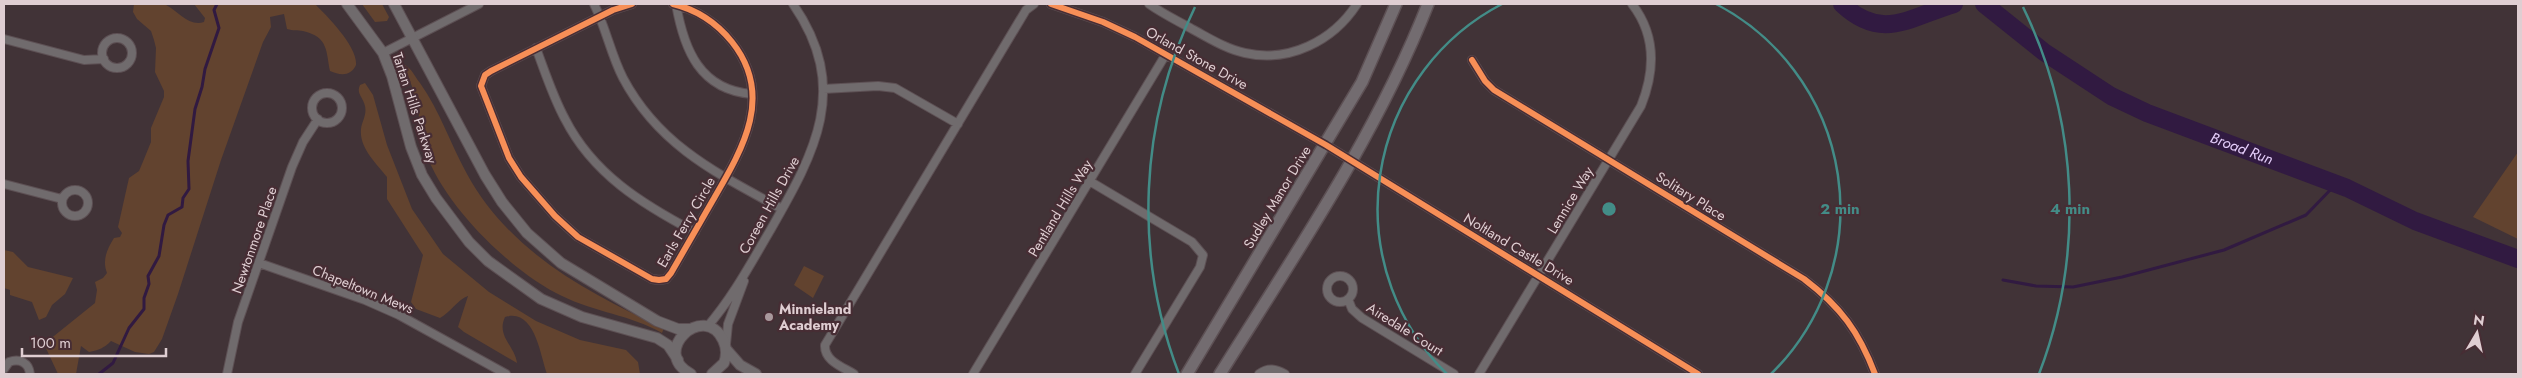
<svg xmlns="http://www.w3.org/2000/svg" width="2522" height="378" font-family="Jost,sans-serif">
<rect width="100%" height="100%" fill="#413337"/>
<path fill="#62432f" d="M134,4C143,4 158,1 166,5C178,11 189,27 204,22L205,18L194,4H315C327,16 358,47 356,65C351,76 341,76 330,71C326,52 329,37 303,31C298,30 293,31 287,29L284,14L270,17L271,27L263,42L221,160L178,294L162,339L154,352L149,354L135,352L111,341C104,348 99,350 89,352L81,346L76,374H58L44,344L95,303L97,290L95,282L103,278L107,273C102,260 107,249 114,238L120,237L122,233L118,227L129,178L139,171L142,164L151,142V128L164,97V91L155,72L156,48L154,40L151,31L137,19L133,12Z
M362,4H382L389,17L387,21L375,22Z
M405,65C412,69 415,77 420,83C440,111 450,143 467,174C509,251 587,293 664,328L662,333C631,315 594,312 562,296C512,272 445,207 426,153C420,136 420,115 415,97C413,86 407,76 405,65Z
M365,83L373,95L387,145L412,209L443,254L489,292L536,321L580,340L626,350L638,362L640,374H547C540,355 535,308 505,317C496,336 515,346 517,363L464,332L458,327L468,296C457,300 451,312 440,318L416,309L411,302L423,255L387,199V177C377,164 359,148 361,129C362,121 367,115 365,106C363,97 356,94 360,85Z
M2518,152V239L2473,217Z
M4,250L13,252L28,267L73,278L65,294L52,305L46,317L39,320L32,302L10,295V290L4,288Z
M804,266L824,276L813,298L794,285Z"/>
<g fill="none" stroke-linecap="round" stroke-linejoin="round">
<path stroke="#311a41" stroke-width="3" d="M2003,280L2036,286L2073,287L2122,277L2224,250L2306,215L2336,184
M99,374L113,363L129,328L144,309V298L149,284L148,276L159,256L164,225L168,215L182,207L183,198L189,189L188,161L195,109L202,87L205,69L219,28L214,10L217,4"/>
<g stroke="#311a41" stroke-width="18">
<path d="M1842,4C1882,42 1910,17 1954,4"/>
<path id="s1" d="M1984,4L2044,52L2111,96L2147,113L2347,188L2415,221L2518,259"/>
</g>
<g stroke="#5d5054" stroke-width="10">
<path id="minor" d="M594,4C606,28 611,55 623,78C659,146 718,174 782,209
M632,4L613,10L491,71L485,75L481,86L509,158L521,177L555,216L578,237L652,279L659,280L666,279L671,273C685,249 699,224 713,200C742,150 775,96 732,42C716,22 698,10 673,4
M676,4C684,50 700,90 752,94
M1051,4L1103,22L1135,37L1326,145L1698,374
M1149,4C1163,14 1178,21 1192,29C1209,38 1226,49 1245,53C1289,63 1333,41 1357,4
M102 53a15 15 0 1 1 30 0a15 15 0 1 1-30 0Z
M4,39L84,60L104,59
M536,48C545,72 553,97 565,119C593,174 642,204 695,232
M383,53L479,4
M1472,60L1485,81L1494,90L1804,279C1841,307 1859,332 1875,374
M823,89L878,86L895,88L958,124
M312 108a15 15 0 1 1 30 0a15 15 0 1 1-30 0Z
M1091,182L1192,242L1203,255L1200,267L1135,374
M4,184L62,199
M62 203a13 13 0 1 1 26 0a13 13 0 1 1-26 0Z
M259,263L365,300L399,315L506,374
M1327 289a13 13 0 1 1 26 0a13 13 0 1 1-26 0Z
M1348,299L1352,309L1362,318L1454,374
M707,327C733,297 751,263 771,229C815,152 851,88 793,4
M726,344L728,324L744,281
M4,369L9,362C20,358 29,363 30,374
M227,374L238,322L292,167L303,142L318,119
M854,374C843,367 824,361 825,345L1026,10L1034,4
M973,374L1166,54
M1259,374C1268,367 1276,369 1285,374
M1479,374L1641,106C1655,71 1656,35 1632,4"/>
</g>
<g stroke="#5d5054" stroke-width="12">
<path id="tertiary" d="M347,4L383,53L392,76L411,147L422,175L436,198L469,242L488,261L541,299L582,317L657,338L668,345L678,360
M394,4L485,175L502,202L527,233L561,263L657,321L678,329H689
M726,349L740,365L756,374
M691,374C649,352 704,301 723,340C727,348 727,355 724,363L712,374"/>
</g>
<g stroke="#5d5054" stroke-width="14">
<path id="secondary" d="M1187,374L1362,82L1396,4
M1220,374C1295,254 1376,136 1428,4"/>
</g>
<use href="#minor" stroke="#706b6d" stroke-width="8"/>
<use href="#tertiary" stroke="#706b6d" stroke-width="10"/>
<use href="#secondary" stroke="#736c70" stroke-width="11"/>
<g stroke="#472d34" stroke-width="9">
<path id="cycleway" d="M632,4L613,10L491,71L485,75L481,86L509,158L521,177L555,216L578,237L652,279L659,280L666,279L671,273C685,249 699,224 713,200C742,150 775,96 732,42C716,22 698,10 673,4
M1051,4L1103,22L1135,37L1326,145L1698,374
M1472,60L1485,81L1494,90L1804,279C1841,307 1859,332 1875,374"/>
</g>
<use href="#cycleway" stroke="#f78f57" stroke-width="6"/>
</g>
<g fill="none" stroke="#438c87" stroke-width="2.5">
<path d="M1447 374A231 231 0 0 1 1502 4M1716 4A231 231 0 0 1 1771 374"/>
<path d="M1179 374A461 461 0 0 1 1195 7M2023 7A461 461 0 0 1 2039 374"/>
</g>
<circle fill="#a8989c" stroke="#472d34" stroke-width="2" cx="769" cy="317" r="5"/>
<g text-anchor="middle" stroke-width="4.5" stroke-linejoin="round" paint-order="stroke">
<g font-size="14" fill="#dfced2" stroke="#472d34">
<text transform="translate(1197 58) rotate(29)" y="5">Orland Stone Drive</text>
<text transform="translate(415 108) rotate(72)" y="5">Tartan Hills Parkway</text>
<text transform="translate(1691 196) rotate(32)" y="5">Solitary Place</text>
<text transform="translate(1277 197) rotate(-59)" y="5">Sudley Manor Drive</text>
<text transform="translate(1570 200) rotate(-59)" y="5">Lennice Way</text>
<text transform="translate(769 205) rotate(-61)" y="5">Coreen Hills Drive</text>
<text transform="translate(1060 208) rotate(-59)" y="5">Pentland Hills Way</text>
<text transform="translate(686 222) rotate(-60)" y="5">Earls Ferry Circle</text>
<text transform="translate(254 240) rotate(-71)" y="5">Newtonmore Place</text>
<text transform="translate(1519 249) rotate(31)" y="5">Noltland Castle Drive</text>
<text transform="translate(363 289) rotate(22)" y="5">Chapeltown Mews</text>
<text transform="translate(1405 329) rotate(32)" y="5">Airedale Court</text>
</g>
<g font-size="14" font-weight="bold" fill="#dfced2" stroke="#472d34" text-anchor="start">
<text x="779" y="314">Minnieland<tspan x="779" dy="16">Academy</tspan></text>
</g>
<g font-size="15" font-style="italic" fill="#e5cefb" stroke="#472d34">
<text dy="5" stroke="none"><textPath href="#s1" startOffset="298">Broad Run</textPath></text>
</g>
</g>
<circle cx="1609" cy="209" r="8" fill="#438c87" stroke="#472d34" stroke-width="2.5"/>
<g font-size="15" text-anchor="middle" font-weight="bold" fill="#438c87" stroke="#472d34" stroke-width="4.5" stroke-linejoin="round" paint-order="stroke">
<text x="1840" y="214">2 min</text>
<text x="2070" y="214">4 min</text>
</g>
<rect width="2522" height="378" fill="none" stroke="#dfced2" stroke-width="10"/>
<g transform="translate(2477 333) rotate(9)" stroke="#472d34" stroke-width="4" paint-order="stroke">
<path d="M0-4L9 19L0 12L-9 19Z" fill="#dfced2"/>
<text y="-8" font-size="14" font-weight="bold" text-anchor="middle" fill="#dfced2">N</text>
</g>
<path d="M22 348v8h144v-8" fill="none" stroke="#dfced2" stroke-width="2.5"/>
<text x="30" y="348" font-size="15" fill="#dfced2" stroke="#472d34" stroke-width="4" paint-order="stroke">100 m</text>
</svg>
